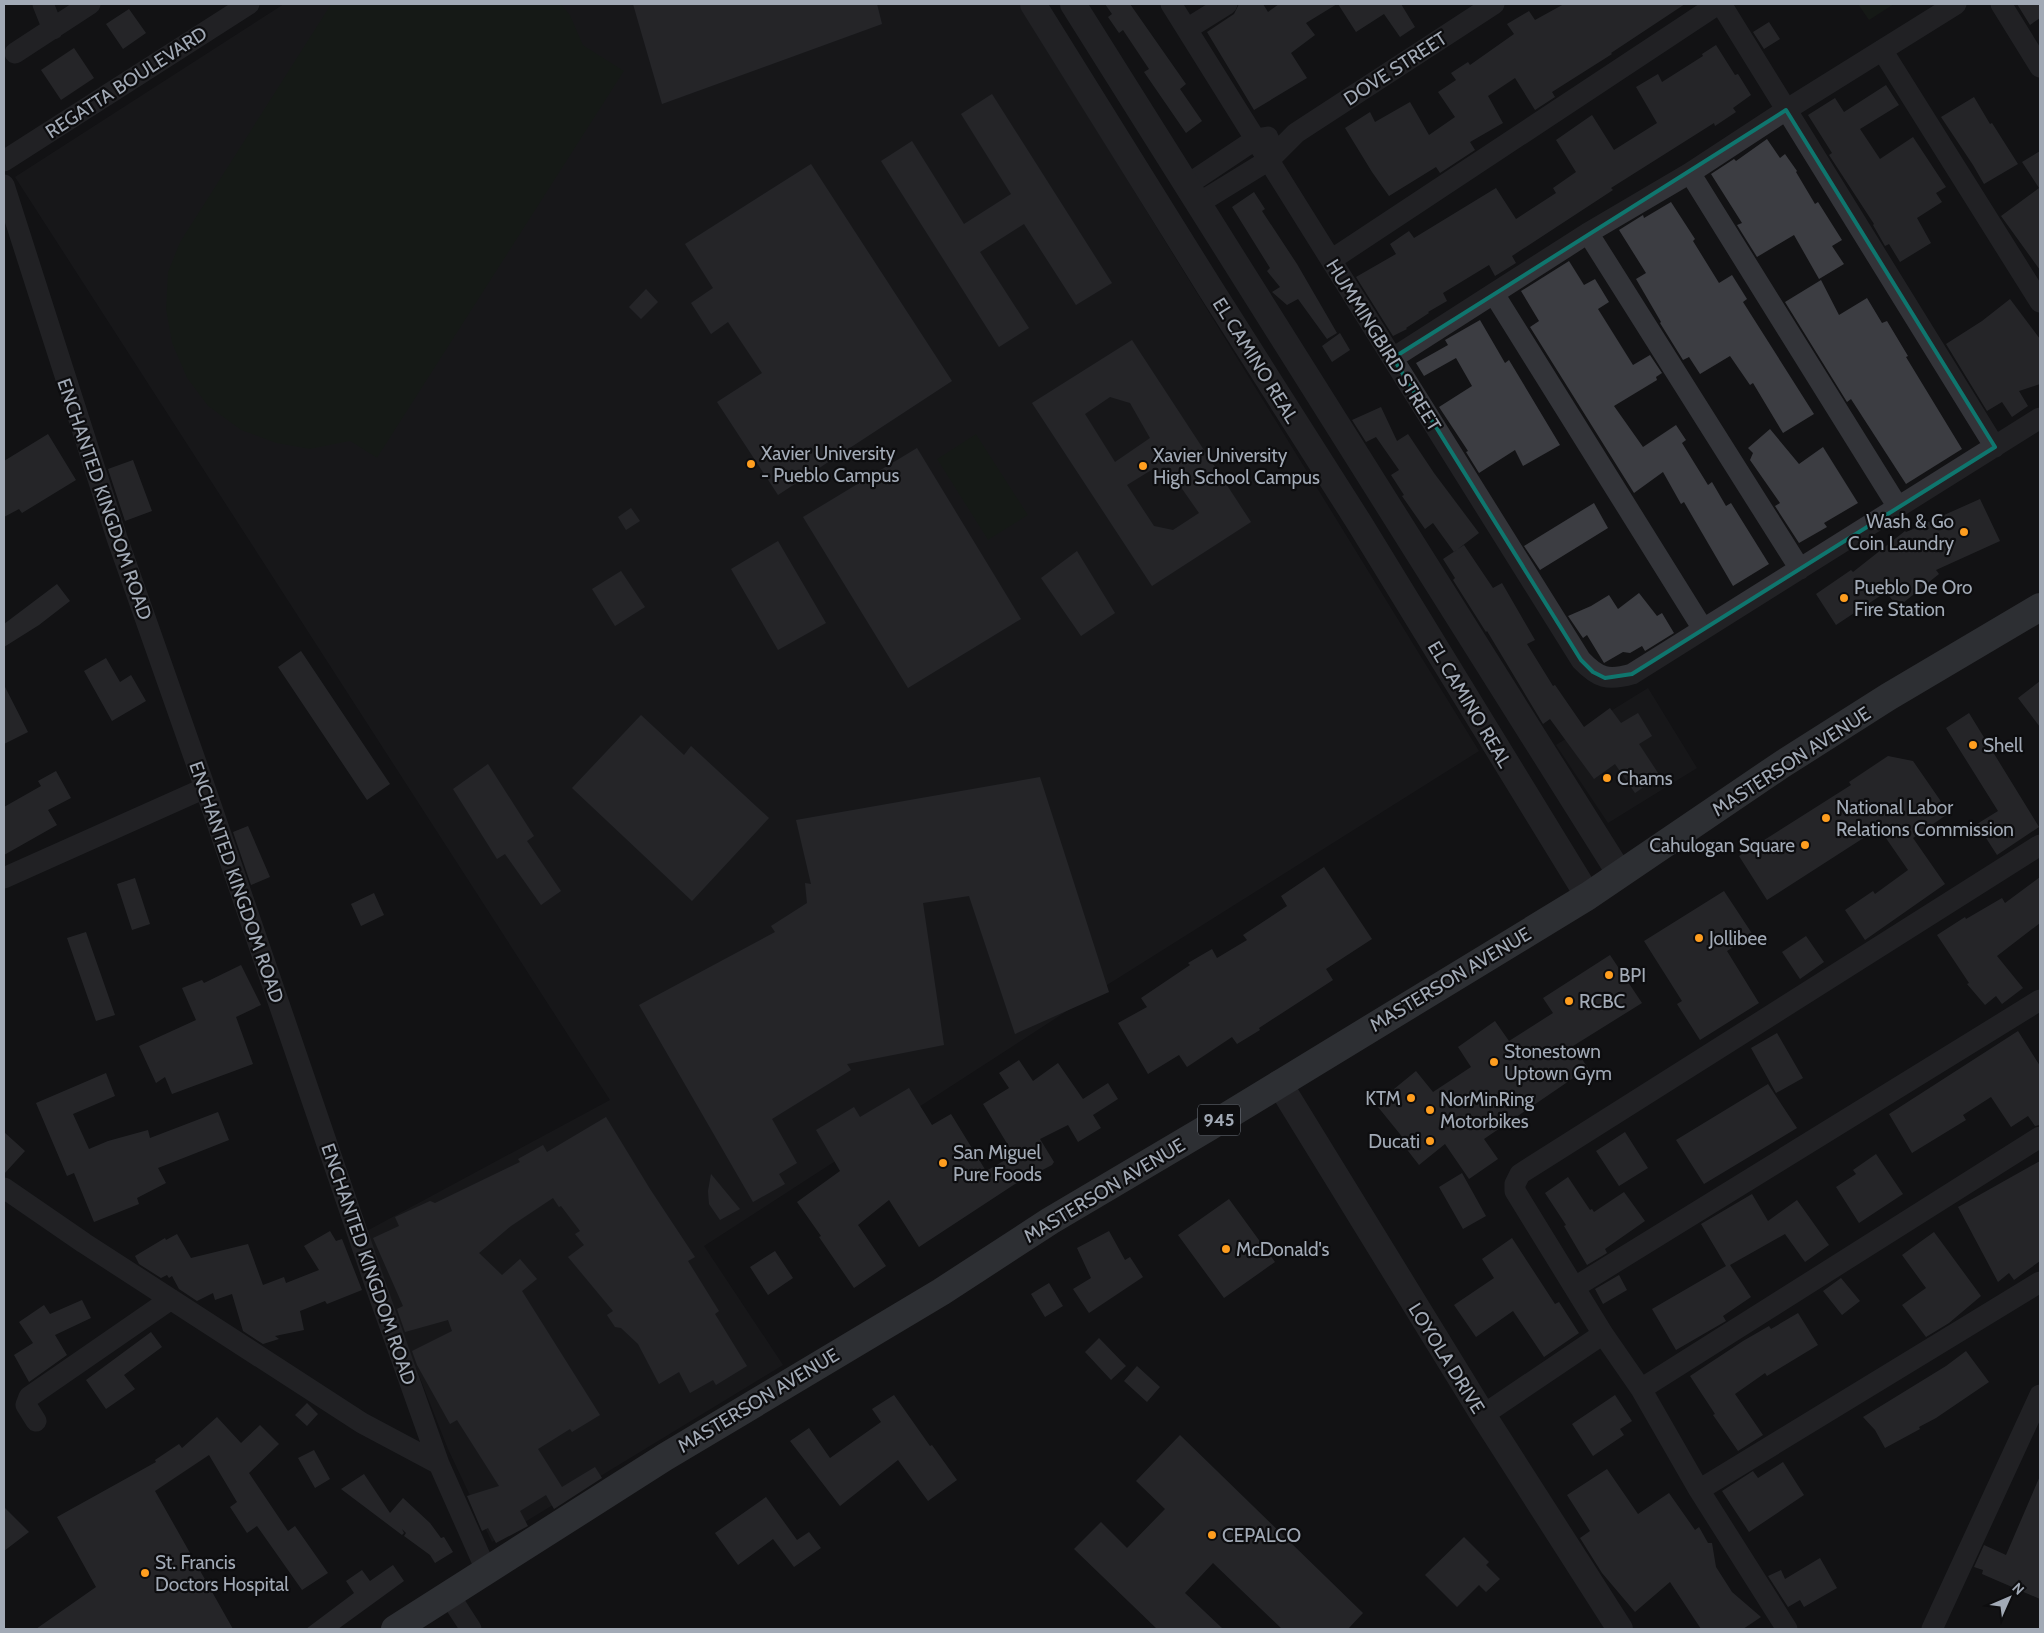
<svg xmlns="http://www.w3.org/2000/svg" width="2044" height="1633" font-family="Cabin,sans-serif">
<rect width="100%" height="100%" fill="#121214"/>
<path fill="#1e1e21" d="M284,4H1019L1479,751L1107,985L704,1246L783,1365L492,1542L448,1449L363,1233L610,1100L15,177Z
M1648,688L1697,768L1608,823L1556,745Z"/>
<path fill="#1a221a" d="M331,4H561L570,15L583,45L624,71L377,458L350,441L310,449L276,443L241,430L208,406L187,378L172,343L166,309L168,272L180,242Z
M1858,4H1894L1869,20Z
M976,434L1028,515L988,540L937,459Z"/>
<path fill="#3c3d42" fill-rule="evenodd" d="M633,4H877L882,24L662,104Z
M1105,4H1130L1186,84L1180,89L1202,121L1186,133L1144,72L1149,69L1123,30L1119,33L1108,17L1112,14Z
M1239,4H1263L1268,12L1279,4H1337L1306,23L1315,35L1291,53L1307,78L1254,110L1207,32L1234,14Z
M1338,4H1401L1415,27L1400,37L1384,14L1356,32Z
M1564,4H1685L1611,53L1612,54L1552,92L1555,97L1535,110L1515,78L1488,96L1503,123L1470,142L1475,150L1440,173L1436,167L1389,196L1372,172L1345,128L1370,112L1375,122L1410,102L1429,135L1455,117L1438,92L1456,80L1451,73L1468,62L1470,65L1514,34L1507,24L1529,11L1535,20Z
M2017,4H2040V18L2030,25Z
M129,9L146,33L123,49L106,24Z
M1769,22L1780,39L1764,49L1753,32Z
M1716,45L1735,75L1738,74L1751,95L1733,108L1736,112L1715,126L1714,123L1611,188L1613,190L1512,256L1516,263L1495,276L1489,265L1443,293L1447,301L1428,312L1429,313L1406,328L1407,329L1393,336L1356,277L1396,254L1390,244L1409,231L1414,238L1496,188L1516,219L1556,193L1553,188L1576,172L1556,140L1592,115L1614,150L1657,123L1636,87L1658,74L1662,82L1703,56L1702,54Z
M74,48L94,78L61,100L41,70Z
M1886,85L1899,105L1860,129L1880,159L1913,137L1946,187L1936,193L1942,202L1917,218L1931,243L1900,262L1889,244L1885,246L1873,225L1874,224L1829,155L1832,153L1808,115L1835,98L1844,112Z
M992,94L1112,283L1076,305L1024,224L980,252L1029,328L999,347L881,161L912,141L964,224L1011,194L961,114Z
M1974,97L1990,124L1992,123L2018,164L1984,184L1973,165L1941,117Z
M1767,139L1780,158L1785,154L1797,171L1796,172L1815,204L1818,202L1842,240L1832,246L1844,264L1819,279L1794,235L1757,257L1737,225L1742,223L1711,174L1734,159L1736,161Z
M2040,151V270L2001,216L2039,188L2022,162Z
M811,164L952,381L778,495L717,402L762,373L728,322L711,334L691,303L713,288L685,244Z
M1254,192L1265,209L1262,211L1297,264L1337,333L1327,339L1298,299L1287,305L1272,292L1280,287L1267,271L1270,268L1232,207Z
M1671,202L1695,239L1693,241L1719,283L1732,275L1747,299L1743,302L1814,414L1783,433L1753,383L1750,385L1730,356L1700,374L1689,357L1683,360L1660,323L1661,322L1636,279L1646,273L1619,230L1643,215L1644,218Z
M1569,261L1584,285L1595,279L1609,302L1598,309L1633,365L1650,355L1662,373L1656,377L1657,380L1614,406L1643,447L1676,425L1686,440L1682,443L1708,485L1712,482L1726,506L1731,503L1769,564L1733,586L1684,502L1681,504L1663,472L1634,493L1530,327L1539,321L1521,291Z
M1821,280L1839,315L1867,298L1882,323L1887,321L1908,356L1906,357L1962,449L1906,484L1851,399L1847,402L1785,302Z
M646,289L658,302L641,319L629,307Z
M2010,299L2040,339V384L2019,391L2028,406L2012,417L2002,402L1987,411L1946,344L1982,321Z
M1480,320L1505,363L1509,360L1560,445L1523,466L1515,450L1479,473L1466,452L1468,451L1439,407L1472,386L1456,358L1424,376L1416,363L1448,345L1445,340Z
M1340,333L1350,350L1332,362L1322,346Z
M1132,340L1251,522L1152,586L1032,403ZM1110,397L1130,403L1150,438L1115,462L1085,414ZM1153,469L1161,481L1171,473L1199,513L1173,530L1154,526L1127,485Z
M1381,407L1397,441L1408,434L1434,473L1479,533L1454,552L1433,523L1425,529L1402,496L1404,495L1391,475L1399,470L1376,437L1366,442L1352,420Z
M1770,429L1799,464L1823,447L1858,503L1824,523L1827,527L1799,543L1775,506L1780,503L1750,460L1753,453L1748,448Z
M48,434L76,480L22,513L19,509L4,517V461Z
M917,448L1021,619L908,688L803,517Z
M133,460L152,511L125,521L108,469Z
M1980,499L2000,541L1936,570L1939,574L1898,607L1886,592L1836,625L1816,594L1851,570L1853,572L1905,531L1906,532Z
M1594,503L1608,528L1540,570L1524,546Z
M631,508L640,521L626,530L618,517Z
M778,541L826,623L778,650L731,569Z
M1464,545L1493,588L1502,583L1535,640L1527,644L1553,686L1555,685L1584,727L1610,708L1621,723L1638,713L1652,736L1639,744L1660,776L1635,793L1615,764L1594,779L1550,719L1543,724L1487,631L1486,632L1453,580L1455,578L1443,559Z
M1077,551L1115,613L1081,636L1041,578Z
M621,571L645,607L615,626L592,589Z
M57,584L70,601L39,625L4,647V624Z
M1639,593L1657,616L1662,613L1674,633L1645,651L1642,646L1630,653L1623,652L1604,663L1587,635L1583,638L1568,616L1591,606L1609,595L1618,609Z
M301,651L390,784L367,800L278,667Z
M106,658L120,682L131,675L146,701L112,721L84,671Z
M2040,681V727L2018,698Z
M4,685L28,732L4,744Z
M1969,713L2039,827L1997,855L1977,824L1998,811L1946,728Z
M641,715L684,755L691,746L769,818L692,901L572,788Z
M1888,756L1913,761L1949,813L1913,838L1945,884L1865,940L1845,910L1873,891L1875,894L1908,870L1879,828L1767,900L1739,856L1851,785L1849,782Z
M488,764L534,836L527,841L561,891L541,905L505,854L497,859L453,789Z
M56,771L71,798L48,810L57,825L4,855V807L41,786L38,781Z
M1040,777L1109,992L1015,1034L969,896L923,903L944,1045L847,1064L851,1070L772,1119L797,1163L779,1174L785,1184L753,1202L639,1005L775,932L771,926L807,903L805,883L811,884L796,820Z
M248,826L270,877L251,885L233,832Z
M1324,867L1372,939L1326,969L1333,980L1259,1028L1260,1030L1237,1044L1232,1037L1187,1067L1179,1055L1148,1074L1118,1023L1147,1007L1141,998L1190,965L1188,963L1212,949L1217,958L1247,940L1243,935L1287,906L1281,896Z
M2040,877V923L1997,956L2023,988L2002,1004L1996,996L1985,1005L1967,984L1969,983L1937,935L1965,917L1966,919L2002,898L2005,903Z
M135,878L150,924L132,930L117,884Z
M1724,891L1753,935L1727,951L1759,1003L1700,1040L1677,1004L1682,1001L1644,941Z
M374,893L384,915L361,926L351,904Z
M86,932L115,1015L96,1021L67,938Z
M1806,936L1824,962L1800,979L1782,952Z
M1610,955L1642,1003L1573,1046L1588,1068L1484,1139L1498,1159L1469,1179L1445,1144L1419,1165L1405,1147L1408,1144L1378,1107L1396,1091L1394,1089L1416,1071L1433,1092L1471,1067L1458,1047L1495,1021L1509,1041L1553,1013L1543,998Z
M241,965L261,1005L236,1017L253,1064L172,1094L165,1077L156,1083L139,1046L196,1020L182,988L202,980L204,983Z
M2018,1031L2040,1066V1125L2035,1126L2028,1116L2011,1127L1991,1097L1963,1115L1966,1120L1912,1153L1889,1114Z
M1777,1033L1803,1078L1776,1093L1751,1048Z
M1019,1060L1033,1081L1058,1063L1083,1099L1108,1083L1118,1099L1093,1115L1101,1128L1078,1142L1068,1125L1040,1139L1054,1162L1052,1165L1015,1184L919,1247L889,1200L858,1225L886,1266L854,1288L819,1237L821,1236L797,1202L840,1171L816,1130L854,1107L860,1117L909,1088L932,1125L951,1114L986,1171L1014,1155L983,1104L1009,1088L999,1073Z
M106,1073L115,1096L73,1114L89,1149L108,1141L148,1130L150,1138L218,1112L229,1140L158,1168L166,1183L137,1198L139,1204L94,1222L74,1173L67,1176L36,1103Z
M1768,1084L1797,1128L1704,1184L1676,1140Z
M606,1117L650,1189L695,1257L688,1261L719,1311L715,1314L747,1366L716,1385L713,1380L690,1393L679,1372L659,1384L638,1344L621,1328L615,1327L607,1315L613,1311L568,1257L584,1245L575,1234L580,1231L561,1206L559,1207L553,1198L511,1226L479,1253L502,1275L520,1259L537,1279L522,1291L600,1415L572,1432L570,1429L538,1449L562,1487L595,1467L602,1478L554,1509L546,1495L520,1511L528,1526L496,1543L488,1528L482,1531L467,1496L499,1486L457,1420L450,1424L417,1365L412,1351L452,1331L448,1320L405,1332L397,1309L403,1306L373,1238L399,1226L395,1217L430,1201L435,1203L520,1162L518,1159L543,1145L547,1152Z
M4,1132L25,1151L4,1174Z
M1625,1132L1648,1168L1619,1186L1596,1151Z
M1876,1154L1903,1194L1859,1223L1836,1187L1856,1174L1853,1170Z
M2040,1161V1261L2014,1280L2009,1273L1998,1282L1958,1207Z
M1462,1173L1486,1216L1463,1229L1439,1187Z
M711,1174L740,1209L720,1220L709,1204L708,1191Z
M1568,1177L1590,1210L1592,1209L1594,1212L1624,1192L1645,1221L1605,1249L1607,1253L1587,1265L1564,1226L1566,1225L1545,1193Z
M1752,1194L1768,1221L1797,1200L1829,1245L1805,1262L1785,1234L1730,1265L1751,1297L1723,1316L1726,1321L1676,1350L1652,1309L1726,1266L1701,1224Z
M1229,1199L1275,1262L1224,1298L1178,1235Z
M330,1231L336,1241L342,1239L362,1290L327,1304L325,1301L300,1311L304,1330L275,1336L279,1339L263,1344L243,1331L232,1294L215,1300L213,1293L197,1301L179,1289L172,1276L169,1278L167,1275L161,1278L139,1264L135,1256L165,1238L166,1240L177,1234L191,1258L248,1244L263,1285L284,1277L286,1283L319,1270L304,1246Z
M1109,1231L1125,1260L1130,1257L1143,1277L1089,1313L1073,1289L1091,1278L1077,1248Z
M1934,1232L1981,1296L1949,1323L1926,1337L1902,1305L1926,1288L1902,1255Z
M1512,1238L1555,1304L1559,1302L1579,1333L1544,1357L1513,1311L1476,1337L1454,1305L1494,1278L1482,1259Z
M775,1251L793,1278L768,1295L750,1267Z
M1619,1275L1627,1290L1603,1304L1595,1289Z
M1841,1278L1860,1301L1842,1315L1823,1291Z
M1049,1283L1063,1306L1045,1317L1031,1294Z
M82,1300L91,1318L55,1335L67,1355L29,1382L14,1355L33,1343L19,1322L44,1305L50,1314Z
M1798,1313L1818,1345L1767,1376L1765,1373L1735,1394L1763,1435L1738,1451L1713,1415L1715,1414L1690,1376L1743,1341L1769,1326L1771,1329Z
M151,1332L162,1347L124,1375L135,1389L106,1409L86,1380Z
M1099,1338L1126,1366L1111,1380L1085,1352Z
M1966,1351L1989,1382L1936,1418L1919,1427L1920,1429L1885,1448L1875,1430L1863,1417L1946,1366Z
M1137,1366L1160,1387L1147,1402L1124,1381Z
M894,1395L930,1446L932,1445L957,1480L928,1501L898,1460L840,1506L790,1441L809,1428L830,1458L881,1422L872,1409Z
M1615,1395L1632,1421L1620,1429L1624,1435L1593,1456L1572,1424Z
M307,1403L318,1414L307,1426L295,1415Z
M217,1417L241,1443L260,1425L279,1444L249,1473L288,1531L295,1526L328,1573L302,1590L257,1526L247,1533L230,1507L237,1502L209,1455L155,1491L233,1629H36L96,1587L57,1517L156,1462L155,1460L179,1444L182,1448Z
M1180,1435L1363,1613L1348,1629H1282L1213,1563L1185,1593L1223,1629H1157L1074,1549L1101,1522L1127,1548L1165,1509L1136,1481Z
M314,1450L330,1479L315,1488L298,1458Z
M1783,1462L1804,1495L1749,1532L1722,1491L1753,1471L1758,1478Z
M1607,1469L1638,1514L1669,1493L1695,1530L1699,1527L1708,1543H1712L1716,1567L1732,1592L1761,1617L1743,1629H1701L1670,1582L1635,1612L1602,1573L1580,1538L1590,1531L1567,1495Z
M364,1474L390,1513L403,1498L430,1523L441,1538L444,1537L453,1552L435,1563L430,1555L404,1536L406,1533L402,1529L404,1533L402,1535L341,1489Z
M2040,1476V1599L1982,1574L1983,1570L1974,1567L1984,1545L2006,1555Z
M766,1497L797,1540L809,1532L821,1548L794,1567L773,1539L738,1565L715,1533Z
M4,1507L29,1532L4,1551Z
M1464,1537L1489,1562L1486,1565L1500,1579L1486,1592L1479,1585L1457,1607L1425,1575Z
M1820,1558L1837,1588L1804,1607L1800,1600L1788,1607L1768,1576L1781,1570L1785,1579Z
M393,1565L404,1581L338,1629H306L354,1593L346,1581L362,1570L370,1581Z"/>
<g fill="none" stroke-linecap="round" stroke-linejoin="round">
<path stroke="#333439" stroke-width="21" d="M43,4L53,29
M1171,4L1581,660C1598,678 1608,681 1632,674L2040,418
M1721,4L1995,447
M2001,4L2040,67
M1187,29L1227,4
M1882,50L2040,302
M15,53L90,4
M4,161L249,4
M1690,173L1898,507
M4,185L117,538L205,788L376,1287L439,1464L487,1572
M1187,185L1256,139L1268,137
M1199,203L1269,160L1296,133L1494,4
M1588,233L1800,569
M1331,260L1718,4
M1494,294L1703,629
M1393,358L1588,233L1690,173L1786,110L1956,4
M4,878L205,788
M4,1188L84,1243L362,1423L439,1464
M1575,1287L2040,1000
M1641,1389L2040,1137
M1483,1415L1603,1334
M36,1421L26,1405L29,1397L171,1299
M1699,1490L2040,1282
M449,1595L471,1629
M1787,1629L1699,1490L1641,1389L1603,1334L1515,1191V1184L1520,1174L2040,845
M1932,1629L2040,1395"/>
<path stroke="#333439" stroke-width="26" d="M1033,4L1210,288L1360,524L1588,896
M1073,4L1620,874
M1279,1083L1483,1415L1620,1629"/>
<path stroke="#4e5259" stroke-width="28" d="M395,1629L665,1457L941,1292L1050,1221L1209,1127L1588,896L1781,765L1888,697L2040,607"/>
</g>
<path d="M0 0H2044V1633H0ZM1786,110L1995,447L1632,674L1605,678L1593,672L1581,660L1393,358Z" fill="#121214" fill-opacity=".55" fill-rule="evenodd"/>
<path fill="none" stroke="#0f766e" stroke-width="4" stroke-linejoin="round" d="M1786,110L1995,447L1632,674L1605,678L1593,672L1581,660L1393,358Z"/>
<g fill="#ff9e1f" stroke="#0d0d0f" stroke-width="2">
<circle cx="751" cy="464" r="5"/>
<circle cx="1143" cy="466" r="5"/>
<circle cx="1964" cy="532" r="5"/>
<circle cx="1844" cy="598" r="5"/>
<circle cx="1973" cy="745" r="5"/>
<circle cx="1607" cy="778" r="5"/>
<circle cx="1826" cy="818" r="5"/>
<circle cx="1805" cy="845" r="5"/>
<circle cx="1699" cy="938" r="5"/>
<circle cx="1609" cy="975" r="5"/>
<circle cx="1569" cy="1001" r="5"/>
<circle cx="1494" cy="1062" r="5"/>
<circle cx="1411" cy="1098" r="5"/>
<circle cx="1430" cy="1110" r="5"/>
<circle cx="1430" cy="1141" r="5"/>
<circle cx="943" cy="1163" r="5"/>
<circle cx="1226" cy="1249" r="5"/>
<circle cx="1212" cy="1535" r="5"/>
<circle cx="145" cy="1573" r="5"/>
</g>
<g text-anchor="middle" stroke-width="4.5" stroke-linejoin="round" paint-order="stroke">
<rect fill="#0d0d0f" stroke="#757b84" stroke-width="1" x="1198" y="1104.5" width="42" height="31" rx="4"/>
<g font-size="18" font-weight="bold" fill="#a2aab6">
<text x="1219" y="1126">945</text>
</g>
<g font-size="19" fill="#a2aab6" stroke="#0d0d0f">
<text transform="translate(1395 68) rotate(-33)" y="7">DOVE STREET</text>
<text transform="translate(126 82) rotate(-33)" y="7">REGATTA BOULEVARD</text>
<text transform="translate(1384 345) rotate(58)" y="7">HUMMINGBIRD STREET</text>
<text transform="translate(1256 360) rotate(58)" y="7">EL CAMINO REAL</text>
<text transform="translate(105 499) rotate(71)" y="7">ENCHANTED KINGDOM ROAD</text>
<text transform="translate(1470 704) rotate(59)" y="7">EL CAMINO REAL</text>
<text transform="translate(1791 761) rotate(-33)" y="7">MASTERSON AVENUE</text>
<text transform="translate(237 882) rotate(71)" y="7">ENCHANTED KINGDOM ROAD</text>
<text transform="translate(1450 979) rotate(-31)" y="7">MASTERSON AVENUE</text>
<text transform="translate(1104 1190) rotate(-31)" y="7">MASTERSON AVENUE</text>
<text transform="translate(369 1264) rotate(71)" y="7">ENCHANTED KINGDOM ROAD</text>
<text transform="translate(1447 1358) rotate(58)" y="7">LOYOLA DRIVE</text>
<text transform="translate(758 1400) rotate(-31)" y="7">MASTERSON AVENUE</text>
</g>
<g font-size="19" fill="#a2aab6" stroke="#0d0d0f" text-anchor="start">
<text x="761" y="460">Xavier University<tspan x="761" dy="22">- Pueblo Campus</tspan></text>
<text x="1153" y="462">Xavier University<tspan x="1153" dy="22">High School Campus</tspan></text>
<text x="1954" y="528" text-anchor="end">Wash &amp; Go<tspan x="1954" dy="22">Coin Laundry</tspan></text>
<text x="1854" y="594">Pueblo De Oro<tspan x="1854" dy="22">Fire Station</tspan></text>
<text x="1983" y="752">Shell</text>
<text x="1617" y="785">Chams</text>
<text x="1836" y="814">National Labor<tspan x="1836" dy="22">Relations Commission</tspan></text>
<text x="1795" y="852" text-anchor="end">Cahulogan Square</text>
<text x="1709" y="945">Jollibee</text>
<text x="1619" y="982">BPI</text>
<text x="1579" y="1008">RCBC</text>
<text x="1504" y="1058">Stonestown<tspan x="1504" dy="22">Uptown Gym</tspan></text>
<text x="1401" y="1105" text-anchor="end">KTM</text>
<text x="1440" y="1106">NorMinRing<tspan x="1440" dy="22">Motorbikes</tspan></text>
<text x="1420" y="1148" text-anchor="end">Ducati</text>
<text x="953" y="1159">San Miguel<tspan x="953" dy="22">Pure Foods</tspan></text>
<text x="1236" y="1256">McDonald's</text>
<text x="1222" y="1542">CEPALCO</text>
<text x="155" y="1569">St. Francis<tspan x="155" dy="22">Doctors Hospital</tspan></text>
</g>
</g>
<rect width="2044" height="1633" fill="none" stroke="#a2aab6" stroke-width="10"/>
<g transform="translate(2009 1598) rotate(45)" stroke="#0d0d0f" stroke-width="4" paint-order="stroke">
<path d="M0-4L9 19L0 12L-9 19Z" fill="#a2aab6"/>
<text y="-8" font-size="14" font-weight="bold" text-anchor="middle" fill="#a2aab6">N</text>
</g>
</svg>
